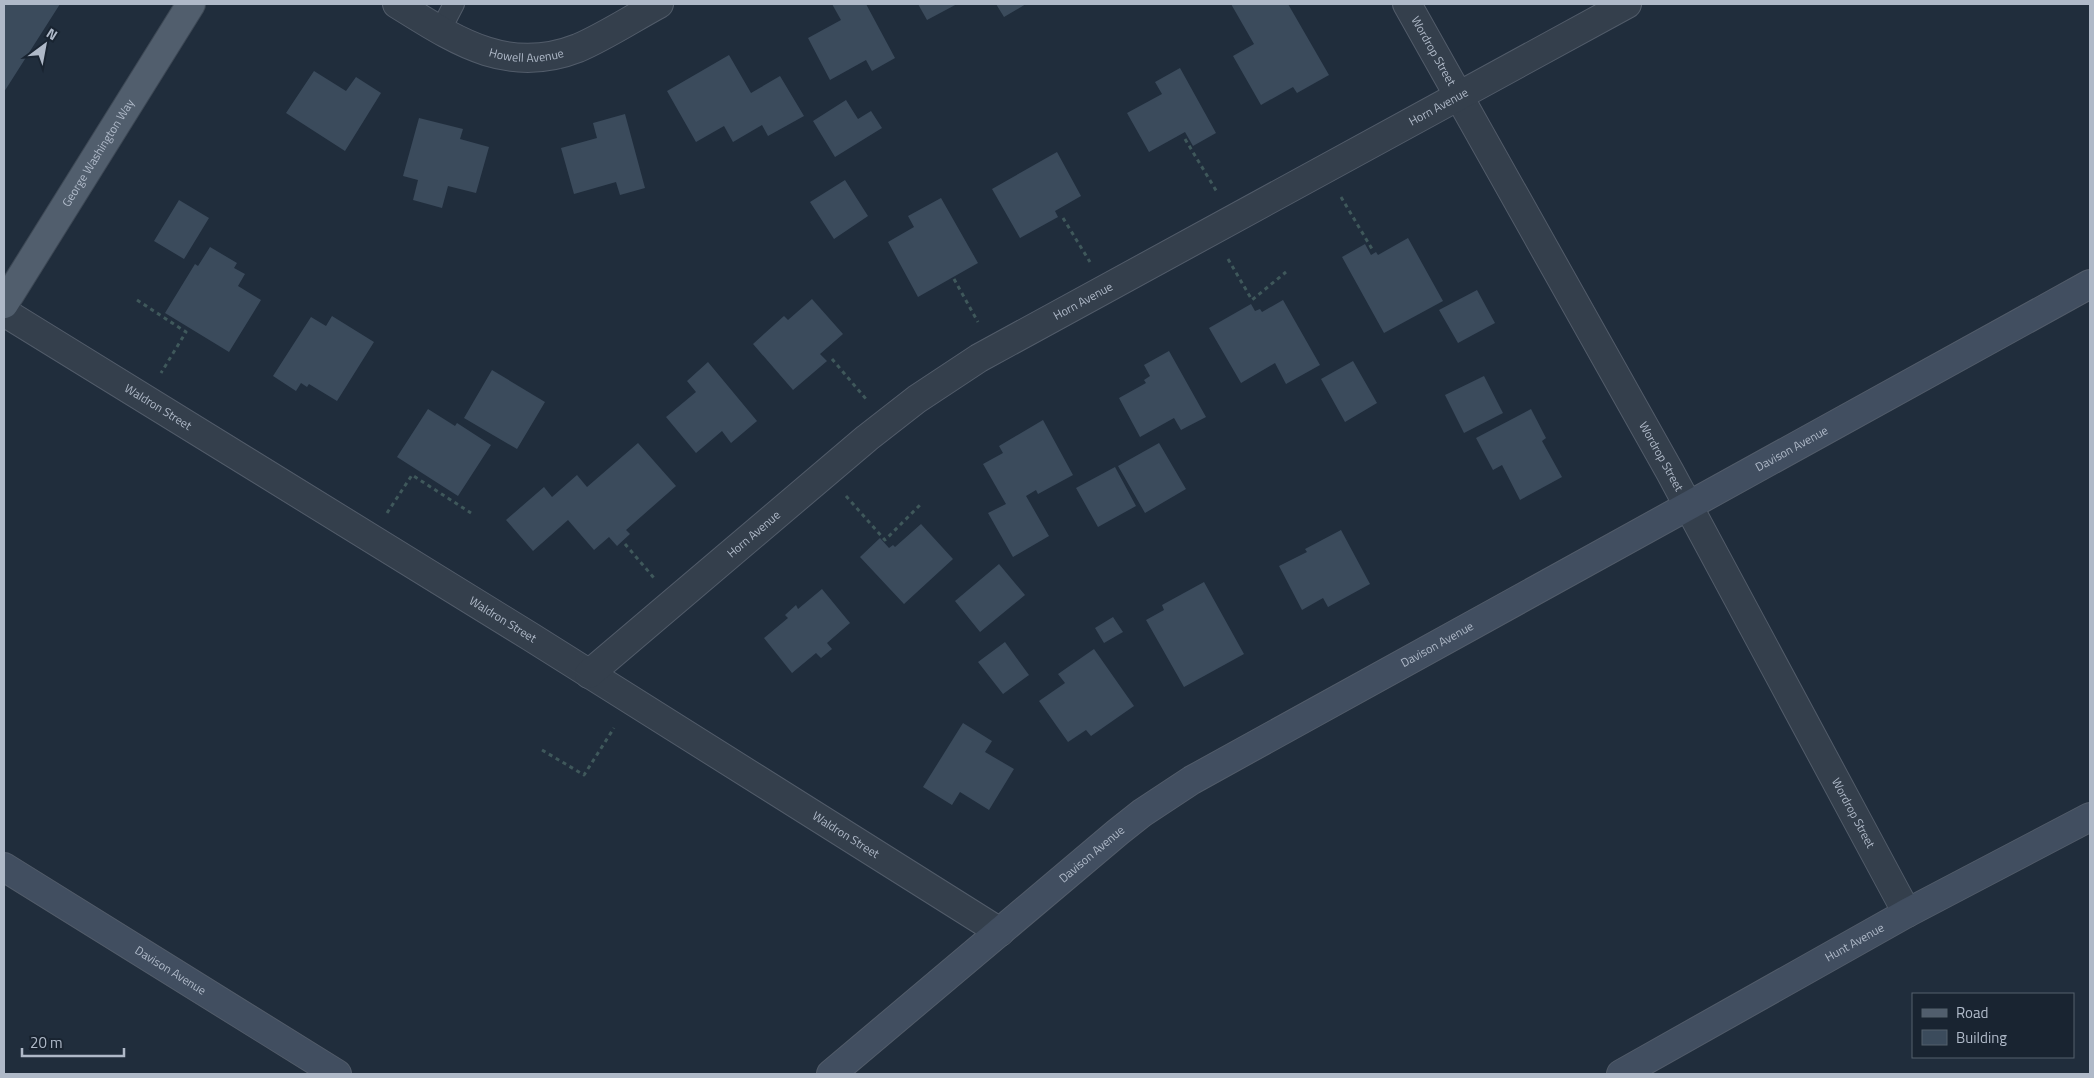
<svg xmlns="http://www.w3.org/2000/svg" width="2094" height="1078" font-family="'Titillium Web',sans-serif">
<rect width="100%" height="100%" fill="#202d3c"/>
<path fill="#3b4b5c" d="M4,4H60L4,92Z
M832,4H866L895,58L872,71L866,60L830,80L808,38L841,20Z
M918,4H957L927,20Z
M996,4H1026L1004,17Z
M1231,4H1288L1329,75L1297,93L1293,87L1261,105L1233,56L1254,44Z
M729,55L751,93L780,76L804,116L768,136L762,125L733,142L724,126L696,142L667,91Z
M1180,68L1216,133L1193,146L1185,132L1149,152L1127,113L1162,94L1155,82Z
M314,71L346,91L356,77L381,93L345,151L286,113Z
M846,100L858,119L871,111L882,128L835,157L813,121Z
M625,114L645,188L620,195L616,182L574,194L561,148L597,138L593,123Z
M419,118L463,129L460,139L489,147L476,193L448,186L442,208L413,200L418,180L403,176Z
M1057,152L1081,196L1055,211L1058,217L1020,238L992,189Z
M845,180L868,216L834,239L810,202Z
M941,198L978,263L918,297L888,242L914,227L908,216Z
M179,200L209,218L184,259L154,241Z
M1408,238L1443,301L1384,333L1342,257L1365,244L1371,255L1376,252L1378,255Z
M210,247L237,263L234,268L245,274L238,286L261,300L229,352L165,313L195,264L198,266Z
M1477,290L1495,323L1458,343L1439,310Z
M812,299L843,334L820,354L827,361L793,390L753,344L784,316L788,320Z
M1283,300L1320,365L1286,384L1275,363L1241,383L1209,328L1251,304L1255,311L1260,309L1262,312Z
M332,316L374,342L337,401L309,384L307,387L301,383L296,391L273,376L311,317L326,326Z
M1169,351L1206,417L1181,430L1174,418L1140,437L1119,398L1146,383L1144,380L1150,376L1144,365Z
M1353,361L1377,403L1345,422L1321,379Z
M708,362L757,421L731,443L722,431L696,453L666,417L696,392L687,381Z
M492,370L545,402L517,449L464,418Z
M1484,376L1503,413L1464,433L1445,395Z
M428,409L455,426L457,423L491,445L458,496L397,457Z
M1531,409L1546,438L1542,441L1562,477L1520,500L1502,465L1493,470L1476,438Z
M1043,420L1073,475L1038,494L1036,490L1026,496L1049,536L1013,557L988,513L1006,504L983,464L1003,453L999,446Z
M638,443L676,486L626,530L630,534L617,546L609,537L594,550L568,520L533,551L506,520L544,487L552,497L577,475L587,487Z
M1159,443L1186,489L1145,513L1118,466Z
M1115,467L1136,506L1098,527L1076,488Z
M921,524L953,559L904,604L860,557L880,538L889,548L893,545L895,547Z
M1341,530L1370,584L1328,607L1323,598L1302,610L1279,566L1307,552L1305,549Z
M999,564L1025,595L980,632L955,601Z
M1204,582L1244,654L1184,687L1146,620L1164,610L1162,605Z
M822,589L850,623L827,643L832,649L821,658L816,653L792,673L764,638L788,618L785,615L796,605L798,609Z
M1113,617L1123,632L1104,643L1095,628Z
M1005,642L1029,675L1003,694L978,662Z
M1094,649L1134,706L1091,736L1086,730L1068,742L1039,701L1065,683L1058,674Z
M963,723L992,741L985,752L1014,769L989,810L960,792L952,805L923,787Z"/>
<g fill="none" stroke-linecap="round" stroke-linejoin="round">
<g stroke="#525c6a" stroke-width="22">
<path id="lane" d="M440,31L454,4"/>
</g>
<g stroke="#525c6a" stroke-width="30">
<g id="street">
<path id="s1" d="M397,4C455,40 507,76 578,48C604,37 633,18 659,4"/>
<path id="s2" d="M1407,4L1670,472L1907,913"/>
<path id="s3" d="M4,312L531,637L1000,932"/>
<path id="s4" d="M589,674L867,438L917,399L979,358L1627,4"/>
</g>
</g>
<g stroke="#525c6a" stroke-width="30">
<g id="secondary">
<path id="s5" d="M4,867L337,1074"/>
<path id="s6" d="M831,1074L1118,832L1142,813L1192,780L2090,284"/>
<path id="s7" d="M1621,1074L1907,913L2090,817"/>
</g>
</g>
<g stroke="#3d4855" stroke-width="30">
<g id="primary">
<path id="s8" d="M4,304L191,4"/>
</g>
</g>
<path stroke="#3f585b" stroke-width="3" stroke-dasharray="4 4" stroke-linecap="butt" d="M1185,139L1217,192
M1341,197L1372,249
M1063,218L1090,262
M1228,259L1252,300L1286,272
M954,279L978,322
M137,300L186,332L161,373
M832,359L866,399
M846,496L885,540L921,504
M387,513L412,475L471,513
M625,544L654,578
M542,750L584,775L614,728"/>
<use href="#lane" stroke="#343f4c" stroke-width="20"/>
<use href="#street" stroke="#343f4c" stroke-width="28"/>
<use href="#secondary" stroke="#414e60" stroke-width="28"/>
<use href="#primary" stroke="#515e6d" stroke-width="28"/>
</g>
<g text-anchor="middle" stroke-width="5" stroke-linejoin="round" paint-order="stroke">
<g font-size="12" fill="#afb9c8" stroke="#192431">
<text dy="4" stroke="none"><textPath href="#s1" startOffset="142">Howell Avenue</textPath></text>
<text dy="4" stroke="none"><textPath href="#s2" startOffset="54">Wordrop Street</textPath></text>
<text dy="4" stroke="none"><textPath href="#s4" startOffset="1026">Horn Avenue</textPath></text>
<text dy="4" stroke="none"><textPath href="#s8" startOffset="178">George Washington Way</textPath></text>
<text dy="4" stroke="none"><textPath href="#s4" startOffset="621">Horn Avenue</textPath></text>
<text dy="4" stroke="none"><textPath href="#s3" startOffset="181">Waldron Street</textPath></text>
<text dy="4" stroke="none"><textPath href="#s6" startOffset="1151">Davison Avenue</textPath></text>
<text dy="4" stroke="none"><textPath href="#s2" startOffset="519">Wordrop Street</textPath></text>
<text dy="4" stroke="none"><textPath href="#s4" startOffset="216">Horn Avenue</textPath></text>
<text dy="4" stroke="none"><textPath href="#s3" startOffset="586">Waldron Street</textPath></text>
<text dy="4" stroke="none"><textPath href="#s6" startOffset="746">Davison Avenue</textPath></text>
<text dy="4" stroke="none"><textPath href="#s2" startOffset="924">Wordrop Street</textPath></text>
<text dy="4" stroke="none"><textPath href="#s3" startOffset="991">Waldron Street</textPath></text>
<text dy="4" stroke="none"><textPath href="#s6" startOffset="341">Davison Avenue</textPath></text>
<text dy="4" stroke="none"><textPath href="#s7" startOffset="268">Hunt Avenue</textPath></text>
<text dy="4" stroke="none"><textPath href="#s5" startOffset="196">Davison Avenue</textPath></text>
</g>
</g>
<rect width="2094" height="1078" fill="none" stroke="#afb9c8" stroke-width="10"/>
<rect x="1912" y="993" width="162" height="65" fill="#192431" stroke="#55606d"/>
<rect x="1922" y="1009" width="25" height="8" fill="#515e6d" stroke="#55606d"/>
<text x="1956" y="1018" font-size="15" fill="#afb9c8">Road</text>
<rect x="1922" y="1030" width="25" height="15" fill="#3b4b5c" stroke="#55606d"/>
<text x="1956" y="1043" font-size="15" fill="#afb9c8">Building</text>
<g transform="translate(45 45) rotate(32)" stroke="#192431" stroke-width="4" paint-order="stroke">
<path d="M0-4L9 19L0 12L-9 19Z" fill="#afb9c8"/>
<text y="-8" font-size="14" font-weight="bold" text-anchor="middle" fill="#afb9c8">N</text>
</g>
<path d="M22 1048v8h102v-8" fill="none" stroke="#afb9c8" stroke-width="2.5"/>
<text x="30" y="1048" font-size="15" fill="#afb9c8" stroke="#192431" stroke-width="4" paint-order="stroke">20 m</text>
</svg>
